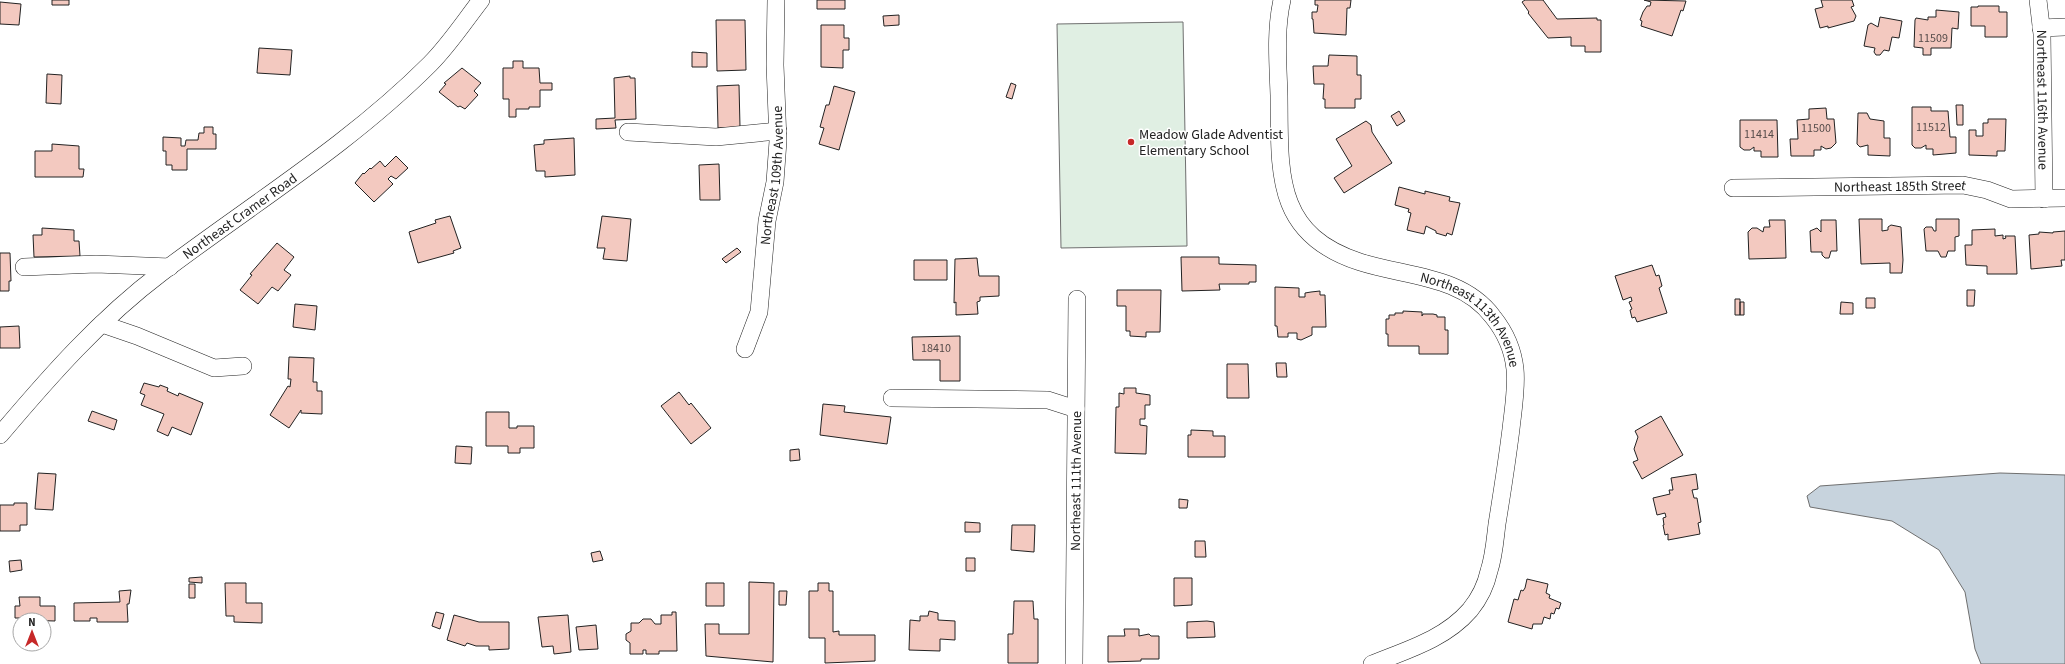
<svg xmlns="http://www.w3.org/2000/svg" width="2065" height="664" font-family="'Source Sans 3',sans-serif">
<rect width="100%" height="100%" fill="#fff"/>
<path fill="#e0efe3" stroke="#6f6f6f" d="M1183,22L1187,246L1061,248L1057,24Z"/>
<path fill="#c7d3dd" stroke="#6f6f6f" d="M2000,473L2065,475V664H1981L1975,649L1965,592L1939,550L1892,521L1810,507L1807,496L1820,486Z"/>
<path fill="#f3c9c0" stroke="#222" d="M52,0H69V5H52Z
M817,0H845V9H817Z
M1315,0H1351L1350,8H1347L1346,35L1314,33L1313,19H1312V12H1317L1318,5H1315Z
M1525,0H1543L1557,19L1597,18V20H1601V52H1585V46H1571V37L1548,38L1528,13L1529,12L1522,2Z
M1644,0L1686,1L1683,11L1681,10L1672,36L1641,26L1642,21L1640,20L1643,12L1647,6H1650L1651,2Z
M1821,0H1852L1854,6L1851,7L1856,16L1854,21L1828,28V26L1820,28L1815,9L1823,7Z
M0,2L21,4L19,25L0,24Z
M1978,6H1999V12H2007V37H1985V26H1971V7H1978Z
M1936,10L1959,12L1958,29L1952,28L1951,48H1931V55H1923V48L1914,47L1915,20L1916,18L1928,20V17H1936Z
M899,15V25L884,26L883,16Z
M1880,17L1902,21L1899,38L1892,37L1889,51L1884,50L1880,55H1876L1874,52L1875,48L1864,46L1868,25L1871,23L1878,27Z
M716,20H745L746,70L717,71Z
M821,25H844V38H849V50H843V68L821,67Z
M259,48L292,50L290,75L257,73Z
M692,52L707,53V67H692Z
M1329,55L1357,56V75H1361V99H1355V108H1325V99H1323L1324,84H1314L1313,66H1328Z
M513,61H523V68H539L540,83H552V90H540V107H529V109H516V117H509V99H503V68H513Z
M462,68L481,83L474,91L478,95L465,109L460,106L458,107L439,92L446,84L444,83Z
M47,74L62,75L61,104L46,103Z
M630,76V78H635L636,119L615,120L616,128L596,129V119L615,118L614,78Z
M1011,83L1016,85L1012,99L1006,97Z
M739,85L740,127L718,128L717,86Z
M834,86L855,92L839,150L819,144L824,128L820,127L826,105H829Z
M1956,105H1963V125H1957Z
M1912,107H1931V111H1948L1950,137H1956V153L1933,155V149H1926V145L1921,148H1915L1912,145Z
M1826,108L1827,119H1834L1836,143L1831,148L1826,149L1821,146V150H1814V156H1791L1790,139H1798L1797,120L1809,119V109Z
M1399,111L1405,121L1397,126L1391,116Z
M1858,113H1867L1870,119L1884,121V138H1890V156L1868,155V145L1860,147L1857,144Z
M1988,119H2006L2005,151H1997V156L1969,155V130H1976V136H1983V123H1988Z
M1740,120H1777L1778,157H1761V151H1754V147L1750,150H1744L1740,147Z
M1366,121L1371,125L1372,132L1392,163L1344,193L1334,178L1352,166L1336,139Z
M204,127H213V134H216V149H187V170H172V165H166V151H163V137L181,138V146H185L186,140H198L199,133H204Z
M574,138L575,175L545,177V171H536L534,145L544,144V140Z
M52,144L79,146V169H84L83,177H35V151H52Z
M396,156L408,168L396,179L391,176L388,179L393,184L374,202L355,183L363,173L364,174L370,168L371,169L380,161L385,167Z
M719,164L720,200H700L699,165Z
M1399,187L1425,194V191L1450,197L1449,201L1460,203L1452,235L1447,233L1446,236L1436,233V231L1426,226L1424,234L1407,230L1411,213L1408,212L1409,209L1395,205Z
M450,216L461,248L453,251L454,253L418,263L409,232L436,223L435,220Z
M602,216L631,219L627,261L603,259L605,248H597Z
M1859,219H1882V231L1888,230V227L1891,225L1901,227L1903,260L1902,273H1890V263L1861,264Z
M1936,219H1959V236L1955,237V251H1948L1946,257H1941L1938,251H1926L1924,229L1926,227H1932L1934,231H1936Z
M1769,220H1785L1786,258L1749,259L1748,232L1752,228H1757L1763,232L1764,227H1770Z
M1821,220H1836L1837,251H1831L1829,258H1825L1822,255V252H1811L1810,231L1817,228L1821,232Z
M42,228L74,230V241H79L80,256L34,257L33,235H42Z
M1995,229V236L2003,235V239L2006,238L2005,236H2015L2017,274H1987V266L1966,265L1965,245H1972V230Z
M2065,231V260H2061L2062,266L2031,269L2029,235L2039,234V232L2053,233V232Z
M277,243L294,257L284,270L291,275L278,291L272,287L258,304L240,290L252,275L250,274Z
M737,248L741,252L726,263L722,259Z
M0,253H10L11,281H9V291H0Z
M1181,257H1219V264L1256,265V282H1249V284H1219L1220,290L1182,291Z
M977,258L979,276H999V296L980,297V301L977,302L978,314L956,315V302L954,303L955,259Z
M914,260H947V280H914Z
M1652,265L1656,276L1659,275L1662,286L1659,288L1667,313L1637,322L1635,317L1632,318L1630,310L1632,309L1629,302L1632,301L1631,297L1623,300L1615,276Z
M1275,287L1299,288V297H1305V293L1311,292L1320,291V295H1325L1326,327H1312V335L1301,340L1297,339V333H1288V337H1278L1277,326H1275Z
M1117,290H1161L1160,332H1146V337L1130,336V331H1126V306H1117Z
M1967,290H1975L1974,306H1967Z
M1866,298H1875V308H1866Z
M1735,299H1740V315H1735Z
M1740,302H1744V315H1740Z
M1841,302L1853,303V314H1840Z
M295,304L317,306L315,330L293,327Z
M1403,311L1422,312V316L1423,314H1433L1437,315V317H1445V330H1448V354H1419V346H1388V334H1386V319H1389V315H1395V313H1403Z
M19,326L20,348H0V327Z
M960,336V381H940V360H913L912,337Z
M289,357L314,358L313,382H317V391H322V414L301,413V410L289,428L270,415L288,386L290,387L291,379H288Z
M1276,363H1286L1287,377H1277Z
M1227,364H1248L1249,398H1227Z
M144,383L159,387L160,385L168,388L167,391L178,396L179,393L203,403L191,435L172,427L168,436L157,431L164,414L141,405L145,395L140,393Z
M1124,388H1136V393L1150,395V405H1145V419H1140V425L1147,426L1146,454L1115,453L1116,407H1119V393L1124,394Z
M679,392L689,405L691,403L711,428L691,444L661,406Z
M823,404L845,406L844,412L891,417L887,444L820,435Z
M92,411L117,420L114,430L88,421Z
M486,412H509V428H517V426H534V448H520V453H508V446H486Z
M1661,416L1683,455L1642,479L1633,462L1638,460L1634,449L1638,437L1635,431Z
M1191,430L1213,431V436H1225V457H1188V435H1191Z
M456,446L472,447L471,464L455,463Z
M799,449L800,460L790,461V450Z
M38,473L56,474L53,510L35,509Z
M1696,474L1698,489L1692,490L1694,498H1697L1701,522L1698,523L1700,534L1668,540V534L1665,535L1663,525H1664L1663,518L1666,517L1665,513L1657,515L1653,498L1670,494L1669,490H1673L1671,478Z
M1179,499L1188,500L1187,508H1179Z
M14,503H27V525H20V531H0V505H14Z
M965,522L980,523V532H965Z
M1012,525H1035L1034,552L1011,550Z
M1195,541H1205L1206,557H1195Z
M600,551L603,560L593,562L591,553Z
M966,558H975V571H966Z
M21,560L22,570L10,572L9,561Z
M202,577V583L189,582V578Z
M1174,578H1192V605L1174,606Z
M1527,579L1548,584L1546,593L1550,595L1549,598L1561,603L1559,609L1556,608L1554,614L1551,613L1550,619L1544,617L1542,624H1533L1532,629L1508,622L1514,599L1518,600L1521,590L1523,591L1525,588Z
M749,582L774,583L773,662L706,656L705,624H719V634H749Z
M225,583H246V603H262V623L234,622V616H226Z
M706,583H724V606H706Z
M818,583H829V591H833V632L839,631V635H875V661L825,663V638H809V591H818Z
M189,584H195V598H189Z
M131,590L129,604H127L128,622H97V618H90V621H74V603L120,602L119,591Z
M779,591H787L786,605H779Z
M19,597H40V606H55V621L21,620V618H15V606H20Z
M1014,601H1033L1034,619H1038V663H1008V634H1013Z
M929,611L938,613V620L955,621V640L940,639V651L909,650L910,620L920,621V616H928Z
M436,612L444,614L440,629L432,626Z
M672,612H676L677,651H659V654H646V650H643V654H630V643L626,640V634L631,631V623H639L643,619H651L655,624H661V615H672Z
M454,615L479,622H509V649L489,650V646H476L467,643L465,646L447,640Z
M568,615L571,652L554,654L553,646L542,647L538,617Z
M1207,621L1214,622L1215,637L1187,638V622Z
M596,625L598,649L579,650L576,627Z
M1124,629H1139V636L1149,634L1151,636H1159V659H1141V661L1108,662V636H1125Z"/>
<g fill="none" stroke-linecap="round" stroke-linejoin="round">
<g stroke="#222" stroke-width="18">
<g id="minor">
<path id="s1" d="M1282,0C1275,31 1278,64 1279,95C1280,171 1273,234 1360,262C1406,277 1462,275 1493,317C1505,332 1513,350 1515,369C1517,388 1513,410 1511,429C1507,461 1502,493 1497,524C1495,540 1494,556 1489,571C1486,585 1479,599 1470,610C1445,639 1407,650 1372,664"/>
<path id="s2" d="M2038,0L2042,34L2044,199"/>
<path d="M2041,28L2065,27"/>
<path d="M628,132L716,137L778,131"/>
<path id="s3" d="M1733,188L1963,185L1987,190L2011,199L2065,198"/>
<path d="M24,267L96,264L170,267"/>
<path d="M102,324L137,336L214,368L243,366"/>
<path id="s4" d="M745,349L759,312L767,221L775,182L778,141L775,65L776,0"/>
<path d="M892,398L1048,400L1076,409"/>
<path id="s5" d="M0,435C49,377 100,319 161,273C252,204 349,145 430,64C449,45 464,22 481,0"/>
<path id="s6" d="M1074,664L1077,299"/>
</g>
</g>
<use href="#minor" stroke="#fff" stroke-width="17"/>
</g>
<circle fill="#c62828" stroke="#fff" stroke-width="1.5" cx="1131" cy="142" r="4"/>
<g text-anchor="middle" stroke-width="3" stroke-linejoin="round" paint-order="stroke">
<g font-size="12" fill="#564c4a">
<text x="1933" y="42">11509</text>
<text x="1931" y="131">11512</text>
<text x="1816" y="132">11500</text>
<text x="1759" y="138">11414</text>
<text x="936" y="352">18410</text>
</g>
<g font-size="14" fill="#222" stroke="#fff">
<text dy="5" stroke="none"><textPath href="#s2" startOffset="100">Northeast 116th Avenue</textPath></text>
<text dy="5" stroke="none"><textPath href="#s4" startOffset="177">Northeast 109th Avenue</textPath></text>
<text dy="5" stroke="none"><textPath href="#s3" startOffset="167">Northeast 185th Street</textPath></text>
<text dy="5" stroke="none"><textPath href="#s5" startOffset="326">Northeast Cramer Road</textPath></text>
<text dy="5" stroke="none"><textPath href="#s1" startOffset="432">Northeast 113th Avenue</textPath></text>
<text dy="5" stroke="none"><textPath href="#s6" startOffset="183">Northeast 111th Avenue</textPath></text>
</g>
<g font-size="14" fill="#222" stroke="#fff" text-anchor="start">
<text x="1139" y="139">Meadow Glade Adventist<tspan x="1139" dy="16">Elementary School</tspan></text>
</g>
</g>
<g transform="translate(32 632)"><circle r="19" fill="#ffffff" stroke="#a7a7a7"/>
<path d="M0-3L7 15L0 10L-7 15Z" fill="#c62828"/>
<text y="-6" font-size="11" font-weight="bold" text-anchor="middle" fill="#222222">N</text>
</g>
</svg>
